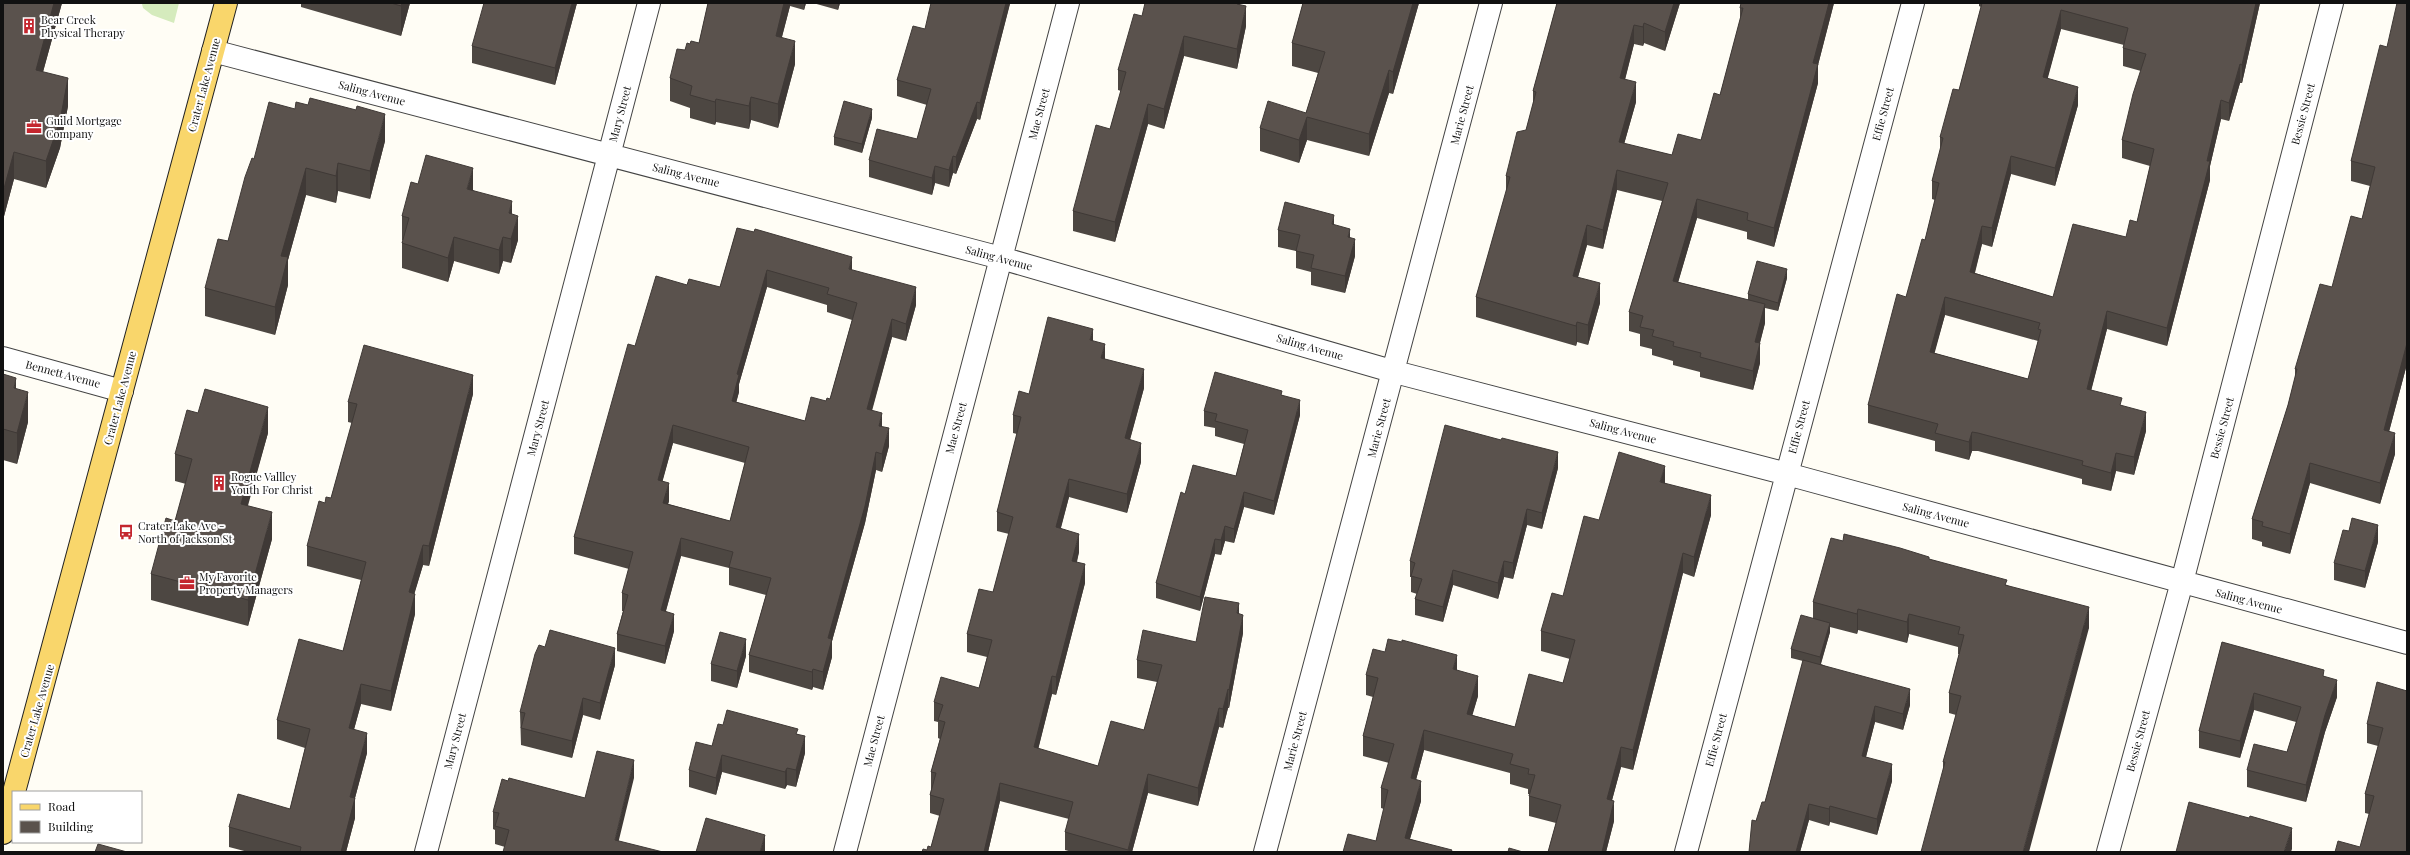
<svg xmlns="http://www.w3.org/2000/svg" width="2410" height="855" font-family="'Playfair Display',serif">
<rect width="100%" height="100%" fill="#fffdf5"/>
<path fill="#d5ebbd" d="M145,3H179L174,23L152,15L143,8L142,4Z"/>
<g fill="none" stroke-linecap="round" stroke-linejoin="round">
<g stroke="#444" stroke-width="24">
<path id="minor" d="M213,51L1001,258L1395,372L1787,474L2407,643
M3,358L122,391
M426,852L649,3
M845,852L1068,3
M1265,852L1491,3
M1686,852L1913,3
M2108,852L2182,582L2332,3"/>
</g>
<g stroke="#222" stroke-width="24">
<path id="major" d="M14,792L226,3
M3,833L13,796"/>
</g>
<use href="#minor" stroke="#fff" stroke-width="22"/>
<use href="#major" stroke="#f9d66b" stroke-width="22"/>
</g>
<path fill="#4d4742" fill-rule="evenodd" d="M3,3H62L43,72L68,106L60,148L46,188L14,179L3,220Z
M301,3H410L401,36L301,7Z
M577,3L555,85L472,63V46Z
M708,3H806L804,10L790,6L782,37L795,64L778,128L751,120L749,129L716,122L715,125L690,118V108L670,101V78L685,50L690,44L699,43Z
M813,3H840L838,10Z
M1010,3L980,120L977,119L956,174L953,173L949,187L935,183L932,195L869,177V160L917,139L927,105L897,96V80L925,29Z
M1239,3L1246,26L1237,69L1184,56L1164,129L1148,124L1115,242L1073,231V211L1110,129L1121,91L1118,90V70L1142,16Z
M1303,3H1419L1393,94L1389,93L1369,156L1307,140L1299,163L1260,151V128L1306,113L1318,73L1292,66V43Z
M1557,3H1680L1665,51L1644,43L1643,46L1634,44L1625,80L1636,102L1624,144L1672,155L1701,140L1720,95L1740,20V8L1741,3H1740H1834L1818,65V83L1774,247L1747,239V232L1697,218L1678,282L1748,300V294L1787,278L1778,311L1765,308V323L1760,343V363L1753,390L1700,377V372L1673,365V361L1652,355V349L1640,346V334L1629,331V312L1662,201L1617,190L1603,249L1587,245L1578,277L1600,303L1588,345L1577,342L1576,346L1476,317V297L1506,193V176L1526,130L1533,105V91Z
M1979,3H2260L2242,83H2240L2229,121L2221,119L2210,166V180L2167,346L2107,329L2091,390L2122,406L2146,431L2134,475L2116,471L2111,491L2082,484V479L1978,451H1972L1969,460L1935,451V441L1868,423V405L1906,297L1925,240L1935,200L1932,199V181L1940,152V137L1959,90L1981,7L1979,6ZM2061,29L2124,45L2123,48V66L2141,71L2122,140V158L2150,166L2137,222L2126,237L2053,297L1975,273L1982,244L1992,247L2011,174L2055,186L2078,105L2047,79ZM1945,315L2038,341L2028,379L1934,353Z
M2407,3V364L2389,432L2395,454L2380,504L2310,483L2290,554L2262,546V542L2252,539V519L2288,405L2295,378V369L2332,287L2362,219L2370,186L2351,181V161L2387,47Z
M872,118L862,153L834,145V137Z
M385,141L370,199L338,191L336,203L306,195L288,260V285L275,335L205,316V288L228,241L254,159Z
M418,184L473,190L512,214L518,240L511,263L503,261L499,274L454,261L448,282L402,268V243L403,240H402V216Z
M1334,225L1350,238L1355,256L1345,293L1311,285V272L1296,268V251L1278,247V230Z
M737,228L852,270L916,305L906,341L892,337L872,411L882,427L889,446L882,472L876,470L865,523L832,641V657L823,690L813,687L812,690L749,672V655L766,595L729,585V568L681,556L666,611L674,631L665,664L617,651V634L623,611H622V593L629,569L574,554V537L635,346L687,285L720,287ZM767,287L827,305V312L852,320L830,399L826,401L805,421L736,402L739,392V384ZM673,443L745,463L730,521L668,504L669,501L662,482Z
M1093,341L1105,359L1144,388L1130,440L1141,462L1127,513L1069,497L1061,528L1079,552L1077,562L1085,583L1056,695L1052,694L1038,749L1098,766L1144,730L1157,682L1137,678V660L1196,642L1239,614L1243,633L1229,708H1228L1223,728L1219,727L1198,806L1148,793L1132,852H1072L1065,850V832L1069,819L1000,801L988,852H922L927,850L931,847L940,816L930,813V795L931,790V772L940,739L938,738V722L934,721V702L979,688L987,657L967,652V634L993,592L1009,534L997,531V512L1017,434L1013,433V415L1029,394Z
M3,374L16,389L28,422L17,464L3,460Z
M473,394L429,566L423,565L414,594L415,614L391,711L361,704L354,729L367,753L355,798V818L346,852H248L229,847V827L290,809L305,748L277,739V720L343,651L361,580L307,566V546L325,503L331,498L352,423L348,422V402Z
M1282,395L1300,415L1274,515L1244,507L1234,543L1225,541L1221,555L1215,554L1200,611L1156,598V583L1185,494L1236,476L1244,444L1215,436V428L1204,426V411Z
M268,433L247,506L272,539L248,626L151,600V574L175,521L186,484L175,481V454Z
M1558,468L1542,529L1527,525L1513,579L1504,577L1498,599L1453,585L1443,622L1415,615V599L1417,594L1411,592V577H1410V561Z
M1665,483L1711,515L1694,577L1683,573L1633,770L1621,767L1612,800L1614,821L1606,852H1548L1556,823L1529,816V796L1530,794H1528V789L1510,784V773L1424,750L1416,780L1421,801L1410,839L1452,852L1376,841L1384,809L1381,808V788L1389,763L1363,756V736L1373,697L1366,695V675L1457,670L1478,696L1472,715L1515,727L1563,683L1570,659L1541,651V631L1563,596L1599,520Z
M1843,541L1929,559L2007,585L2089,628L1943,770V762L1956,715L1949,713V693L1959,654H1958V647L1909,634L1907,643L1858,630L1857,634L1830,627V632L1821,664L1910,705L1903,730L1875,722L1866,757L1892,781L1877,835L1830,822L1829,826L1809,820L1800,852H1749L1756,821L1765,802L1803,661L1791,658V649L1813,618V602Z
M2378,542L2365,588L2334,580V563Z
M2222,642L2324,676L2337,697L2325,732L2306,802L2247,787V770L2287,752L2296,722L2254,710L2240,758L2199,748V731Z
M746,656L737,688L711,681V664Z
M615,665L600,720L583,715L572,758L521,745L520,712Z
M2407,691L2360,847L2369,814L2365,813V794L2378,746L2367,743V724Z
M723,725L798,734L805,753L796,787L787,785L785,789L722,772L716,795L689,787V770L712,746Z
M634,778L505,847L495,844V830L493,829V812L585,798Z"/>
<path fill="#3f3936" d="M54,3H62L36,97V70Z
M402,3H410L401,36V6Z
M572,3H577L555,85V68Z
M784,3H790V6L776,59V36Z
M804,3H806L804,10Z
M838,3H840L838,10Z
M1006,3H1010V4L980,120V103Z
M1413,3H1419L1393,94V72Z
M1674,3H1680L1665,51V32Z
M1829,3H1834L1818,65V83L1774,247V228L1813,63Z
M2256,3H2260L2242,83V65Z
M1246,6V26L1237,69V49Z
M2061,10V29L2043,96V77Z
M1644,23V43L1643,46V27Z
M1634,25V44L1620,98V78Z
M1184,36V56L1164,129V109Z
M795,41V64L778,128V104Z
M2240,64V83L2229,121V103Z
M1389,70V93L1369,156V134Z
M68,78V106L60,148L46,188V161Z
M1636,82V102L1619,162V142Z
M2078,87V105L2055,186V168Z
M751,97V120L749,129V106Z
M716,99V122L715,125V102Z
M2221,100V119L2210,166V180L2167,346V328Z
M977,102V119L956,174V157Z
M1148,104V124L1115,242V222Z
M872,109V118L862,153V144Z
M385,114V141L370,199V171Z
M1307,117V140L1299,163V140Z
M14,152V179L3,220V192Z
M953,156V173L949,187V170Z
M2011,156V174L1992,247V228Z
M338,163V191L336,203V176Z
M935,166V183L932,195V178Z
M306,168V195L288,260V285L275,335V307L281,256Z
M473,168V192L467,189Z
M1617,170V190L1603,249V230Z
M1697,199V218L1673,300V281Z
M512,201V225L509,213Z
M1334,215V232L1332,224Z
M518,216V240L511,263V239Z
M1587,225V245L1573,295V276Z
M1982,226V244L1970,290V272Z
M1350,229V246L1348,237Z
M454,237V261L448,282V258Z
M503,237V261L499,274V250Z
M1355,239V256L1345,293V276Z
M852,257V274L849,269Z
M1787,269V278L1778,311V303Z
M767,270V287L739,384V392L732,419V401L737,374Z
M1600,283V303L1588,345V325Z
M916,287V305L906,341V324Z
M1945,297V315L1930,370V352Z
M1765,304V323L1755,361V342Z
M2107,311V329L2087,407V389Z
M892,319V337L867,427V409Z
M1577,322V342L1576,346V326Z
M1093,329V348L1090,340Z
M1760,343V363L1753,390V371Z
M2407,343V364L2384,450V430Z
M1105,344V362L1101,358Z
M1144,369V388L1125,457V438Z
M473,375V394L429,566V546Z
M16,378V408L14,388Z
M28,392V422L17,464V433Z
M1300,400V415L1274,515V501Z
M268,407V433L241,531V504Z
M2146,412V431L2134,475V457Z
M882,413V431L879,426Z
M673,425V443L658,498V480Z
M889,428V446L882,472V454Z
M1972,432V451L1969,460V442Z
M2395,433V454L2380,504V483Z
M1141,443V462L1127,513V494Z
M876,452V470L865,523L832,641V657L823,690V672L828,638Z
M1558,452V468L1542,529V513Z
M2116,453V471L2111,491V473Z
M2310,463V483L2290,554V534Z
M1665,466V486L1660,482Z
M1069,479V497L1056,545V527Z
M669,483V501L663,521V503Z
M1244,492V507L1234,543V529Z
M1711,495V515L1694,577V557Z
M1527,509V525L1513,579V563Z
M272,512V539L248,626V600Z
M2378,525V542L2365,588V571Z
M1225,526V541L1221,555V540Z
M1079,534V552L1072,579V561Z
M681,538V556L661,628V610Z
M1215,539V554L1200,611V597Z
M423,545V565L409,612V592Z
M1683,553V573L1633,770V750Z
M1504,561V577L1498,599V583Z
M1085,564V583L1056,695V677Z
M1453,570V585L1443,622V607Z
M415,594V614L391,711V691Z
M1239,603V621L1237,613Z
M2089,607V628L2029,852H2023Z
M1858,609V630L1857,634V614Z
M674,614V631L665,664V646Z
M1909,614V634L1907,643V622Z
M1243,615V633L1229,708V690Z
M1830,623V632L1820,666V657Z
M746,639V656L737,688V671Z
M615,648V665L600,720V703Z
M1457,655V675L1453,669Z
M813,669V687L812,690V672Z
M1052,676V694L1034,766V747Z
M1478,676V696L1467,734V714Z
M2337,680V697L2325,732L2306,802V785L2325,715Z
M361,684V704L349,748V728Z
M1228,689V708L1223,728V709Z
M1910,689V705L1903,730V714Z
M2254,693V710L2240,758V741Z
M583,698V715L572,758V741Z
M1875,706V722L1862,772V756Z
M1219,708V727L1198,806V788Z
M1424,730V750L1411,798V778Z
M367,733V753L355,798V818L346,852H341L350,797Z
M805,736V753L796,787V770Z
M1621,747V767L1607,819V799Z
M722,755V772L716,795V778Z
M634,760V778L616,852L615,840Z
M1892,764V781L1877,835V819Z
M787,768V785L785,789V772Z
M1148,774V793L1132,852H1128Z
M1421,781V801L1406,852L1405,838Z
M1000,783V801L988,852H984Z
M1614,801V821L1606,852H1602Z
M1809,804V820L1800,852H1796Z
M1830,806V822L1829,826V809Z
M2292,828V849L2291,852H2284Z
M765,835V852H760Z"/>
<path fill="#5a524d" stroke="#3f3936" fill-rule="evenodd" d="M3,3H54L36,70L68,78L60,121L46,161L14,152L3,192Z
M391,3H402L401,6Z
M484,3H572L555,68L472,46Z
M708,3H784L776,36L795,41L778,104L751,97L749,106L716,99L715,102L690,95L692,86L670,78L677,49L685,50L687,43L690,44L691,41L699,43Z
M931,3H1006L980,103L977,102L956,157L953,156L949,170L935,166L932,178L869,160L877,129L917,139L931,89L897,80L913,26L925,29Z
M1145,3H1238L1237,4L1246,6L1237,49L1184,36L1164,109L1148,104L1115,222L1073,211L1096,125L1110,129L1126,72L1118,70L1134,14L1142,16Z
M1303,3H1413L1393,72L1389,70L1369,134L1307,117L1299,140L1260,128L1268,101L1306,113L1325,52L1292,43Z
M1557,3H1674L1665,32L1644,23L1643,27L1634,25L1620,78L1636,82L1619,142L1672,155L1678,134L1701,140L1714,93L1720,95L1743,8H1740L1741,3H1829L1813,63L1818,64L1774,228L1747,220L1748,213L1697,199L1673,281L1765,304L1755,342L1760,343L1753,371L1700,357L1701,353L1673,346L1674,342L1652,336L1654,330L1640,327L1643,316L1629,312L1668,183L1617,170L1603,230L1587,225L1573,276L1600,283L1588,325L1577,322L1576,326L1476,297L1510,177L1506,176L1517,132L1526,130L1536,92L1533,91Z
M1982,3H2256L2242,65L2240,64L2229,103L2221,100L2207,161H2210L2167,328L2107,311L2087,389L2122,398L2120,405L2146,412L2134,457L2116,453L2111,473L2082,465L2083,461L1978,433L1972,432L1969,442L1935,433L1938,424L1868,405L1897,294L1906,297L1922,239L1925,240L1939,183L1932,181L1943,138L1940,137L1953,89L1959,90ZM2061,10L2128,28L2123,48L2146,54L2133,94L2122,140L2154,149L2137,222L2130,220L2126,237L2073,224L2053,297L1970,272L1982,226L1992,228L2011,156L2055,168L2078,87L2043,77ZM1945,297L2040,323L2038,329L2041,330L2028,379L1930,352Z
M2397,3H2407V343L2384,430L2395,433L2380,483L2310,463L2290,534L2262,526L2263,522L2252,519L2288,405L2297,369H2295L2320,284L2332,287L2351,216L2362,219L2375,167L2351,161L2380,45L2387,47Z
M310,98L356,110L357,106L385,114L370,171L338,163L336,176L306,168L281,256L288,257L275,307L205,288L218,239L228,241L245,177L252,158L254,159L269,102L295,109L296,102L308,105Z
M844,101L872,109L862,144L834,137Z
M426,155L473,168L467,189L512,201L509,213L518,216L511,239L503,237L499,250L454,237L448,258L402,243L409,218L402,216L411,182L418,184Z
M1285,202L1334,215L1332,224L1350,229L1348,237L1355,239L1345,276L1311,268L1314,255L1296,251L1300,235L1278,230Z
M737,228L754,232L755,229L852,257L849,269L916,287L906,324L892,319L867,409L882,413L879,426L889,428L882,454L876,452L865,506L828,638L832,639L823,672L813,669L812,672L749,655L771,578L729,567L733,552L681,538L661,610L674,614L665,646L617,634L628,595L622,593L633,552L574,537L628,344L635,346L656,276L687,285L689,279L720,287ZM767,270L829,288L827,294L857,303L830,399L827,398L826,401L811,397L805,421L732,401L739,375L737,374ZM673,425L749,447L730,521L663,503L669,483L658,480Z
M1757,261L1787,269L1778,303L1748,294Z
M1048,317L1093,329L1090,340L1105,344L1101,358L1144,369L1125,438L1141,443L1127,494L1069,479L1056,527L1079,534L1072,561L1085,564L1056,677L1052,676L1034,747L1098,766L1111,721L1144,730L1162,665L1137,660L1143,630L1196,642L1205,597L1239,603L1237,613L1243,615L1229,690L1228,689L1223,709L1219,708L1198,788L1148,774L1128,850L1065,832L1073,802L1000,783L984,852H922L923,849L927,850L928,846L931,847L944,799L930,795L936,773L931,772L945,722L938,720L943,705L934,702L941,677L979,688L992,640L967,634L979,589L993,592L1013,517L997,512L1021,417L1013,415L1019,391L1029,394Z
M364,345L473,375L429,546L423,545L409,592L415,594L391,691L361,684L349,728L367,733L350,797L355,798L341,852H300L301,847L229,827L238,794L290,809L310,729L277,720L299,639L343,651L366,562L307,546L319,501L325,503L326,497L331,498L357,404L348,402Z
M1215,372L1282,391L1281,395L1300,400L1274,501L1244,492L1234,529L1225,526L1221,540L1215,539L1200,597L1156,583L1181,492L1185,494L1193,465L1236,476L1248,430L1215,421L1217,414L1204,411Z
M3,374L16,378L14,388L28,392L17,433L3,429Z
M205,389L268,407L241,504L272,512L248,600L151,574L166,518L175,521L192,459L175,454L187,410L198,413Z
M1445,425L1501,440L1502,438L1558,452L1542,513L1527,509L1513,563L1504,561L1498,583L1453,570L1443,607L1415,599L1422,579L1411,576L1415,563L1410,561Z
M1619,452L1665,466L1660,482L1711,495L1694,557L1683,553L1633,750L1621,747L1607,799L1614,801L1602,852H1548L1561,805L1529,796L1535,775L1528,774L1529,769L1510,764L1513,754L1424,730L1411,778L1421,781L1405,838L1452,850L1451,852H1343L1348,834L1376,841L1388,790L1381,788L1394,744L1363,736L1378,678L1366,675L1373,649L1385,652L1388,639L1402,642V640L1457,655L1453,669L1478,676L1467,714L1515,727L1529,674L1563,683L1575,640L1541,631L1552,593L1563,596L1584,516L1599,520Z
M2352,518L2378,525L2365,571L2334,563L2343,530L2349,531Z
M1844,534L1900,548L1929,557V559L2007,580L2005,585L2089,607L2023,852H1921L1945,762H1943L1961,696L1949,693L1964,635L1958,634L1960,627L1909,614L1907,622L1858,609L1857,614L1813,602L1831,538L1843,541Z
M1801,615L1830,623L1820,657L1791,649Z
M550,630L615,648L600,703L583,698L572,741L521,728L525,713L520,712L535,654L539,645L545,647Z
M720,632L746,639L737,671L711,664Z
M2222,642L2324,670L2323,676L2337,680L2325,715L2306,785L2247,770L2254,744L2287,752L2301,707L2254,693L2240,741L2199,731Z
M1803,660L1910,689L1903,714L1875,706L1862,756L1892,764L1877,819L1830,806L1829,809L1809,804L1796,852H1749L1752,820L1756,821L1762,802H1765Z
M2377,682L2407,691V852H2335L2338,841L2360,847L2374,796L2365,794L2383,728L2367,724Z
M727,710L798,729L796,734L805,736L796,770L787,768L785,772L722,755L716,778L689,770L696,742L712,746L718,724L723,725Z
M597,751L634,760L615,840L663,852H503L509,830L495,826L499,813L493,812L502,779L508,781L509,778L585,798Z
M2189,802L2249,818L2250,816L2292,828L2284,852H2176Z
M706,818L765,835L760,852H696Z
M98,844L127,852H95Z
M1509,848L1523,852H1508Z"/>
<defs>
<g id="building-bare" transform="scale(1.2)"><path d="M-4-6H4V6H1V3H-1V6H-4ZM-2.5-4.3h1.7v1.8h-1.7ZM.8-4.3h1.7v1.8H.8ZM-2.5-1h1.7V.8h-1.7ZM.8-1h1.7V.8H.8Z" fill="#c4262e" stroke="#fff" stroke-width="2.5" paint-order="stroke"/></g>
<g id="office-bare" transform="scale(1.2)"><path d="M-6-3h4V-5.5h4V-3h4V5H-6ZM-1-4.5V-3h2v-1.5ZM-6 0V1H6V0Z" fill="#c4262e" stroke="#fff" stroke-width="2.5" paint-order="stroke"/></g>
<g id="bus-bare" transform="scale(1.2)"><path d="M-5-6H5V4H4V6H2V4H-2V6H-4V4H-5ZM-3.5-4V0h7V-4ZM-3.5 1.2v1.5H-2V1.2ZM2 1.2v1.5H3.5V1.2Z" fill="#c4262e" stroke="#fff" stroke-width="2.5" paint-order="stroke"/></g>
</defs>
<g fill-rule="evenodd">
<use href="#building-bare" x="29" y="26"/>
<use href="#office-bare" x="34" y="127"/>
<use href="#building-bare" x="219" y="483"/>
<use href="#bus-bare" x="126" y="532"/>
<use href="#office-bare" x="187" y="583"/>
</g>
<g text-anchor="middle" stroke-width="4" stroke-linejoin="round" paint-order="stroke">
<g font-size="11" fill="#111" stroke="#fff" text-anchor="start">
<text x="41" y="24">Bear Creek<tspan x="41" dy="13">Physical Therapy</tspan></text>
<text x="46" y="125">Guild Mortgage<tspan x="46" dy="13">Company</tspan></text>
<text x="231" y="481">Rogue Vallley<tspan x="231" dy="13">Youth For Christ</tspan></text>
<text x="138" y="530">Crater Lake Ave -<tspan x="138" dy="13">North of Jackson St</tspan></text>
<text x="199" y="581">My Favorite<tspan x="199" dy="13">Property Managers</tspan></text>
</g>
<g font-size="11" fill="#111" stroke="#fff">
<text transform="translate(204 85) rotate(-75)" y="4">Crater Lake Avenue</text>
<text transform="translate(372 93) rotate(15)" y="4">Saling Avenue</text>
<text transform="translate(620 114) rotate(-75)" y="4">Mary Street</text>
<text transform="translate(1039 114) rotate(-75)" y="4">Mae Street</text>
<text transform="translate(1883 114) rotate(-75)" y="4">Effie Street</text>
<text transform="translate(2303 114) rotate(-75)" y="4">Bessie Street</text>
<text transform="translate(1462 115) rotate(-75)" y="4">Marie Street</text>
<text transform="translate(686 175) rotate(14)" y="4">Saling Avenue</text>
<text transform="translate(999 258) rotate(15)" y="4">Saling Avenue</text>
<text transform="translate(1310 347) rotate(16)" y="4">Saling Avenue</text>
<text transform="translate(63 374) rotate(15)" y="4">Bennett Avenue</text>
<text transform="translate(120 398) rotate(-75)" y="4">Crater Lake Avenue</text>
<text transform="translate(1799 427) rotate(-75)" y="4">Effie Street</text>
<text transform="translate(538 428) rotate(-75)" y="4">Mary Street</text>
<text transform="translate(956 428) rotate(-75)" y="4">Mae Street</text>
<text transform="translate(1379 428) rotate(-75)" y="4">Marie Street</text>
<text transform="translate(2222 428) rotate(-75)" y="4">Bessie Street</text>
<text transform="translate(1623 431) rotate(15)" y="4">Saling Avenue</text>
<text transform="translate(1936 515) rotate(15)" y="4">Saling Avenue</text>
<text transform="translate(2249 601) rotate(15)" y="4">Saling Avenue</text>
<text transform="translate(37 711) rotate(-74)" y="4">Crater Lake Avenue</text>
<text transform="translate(1716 740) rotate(-75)" y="4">Effie Street</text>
<text transform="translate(455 741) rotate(-75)" y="4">Mary Street</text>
<text transform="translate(874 741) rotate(-75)" y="4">Mae Street</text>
<text transform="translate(1295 741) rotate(-75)" y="4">Marie Street</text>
<text transform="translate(2138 741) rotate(-75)" y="4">Bessie Street</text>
</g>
</g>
<rect width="2410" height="855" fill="none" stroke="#111111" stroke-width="8"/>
<rect x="12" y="791" width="130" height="52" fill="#ffffff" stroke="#a0a0a0"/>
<rect x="20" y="804" width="20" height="6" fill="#f9d66b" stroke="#a0a0a0"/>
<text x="48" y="811" font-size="12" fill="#111111">Road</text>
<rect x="20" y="821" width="20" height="12" fill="#5a524d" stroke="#a0a0a0"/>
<text x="48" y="831" font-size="12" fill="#111111">Building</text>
</svg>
